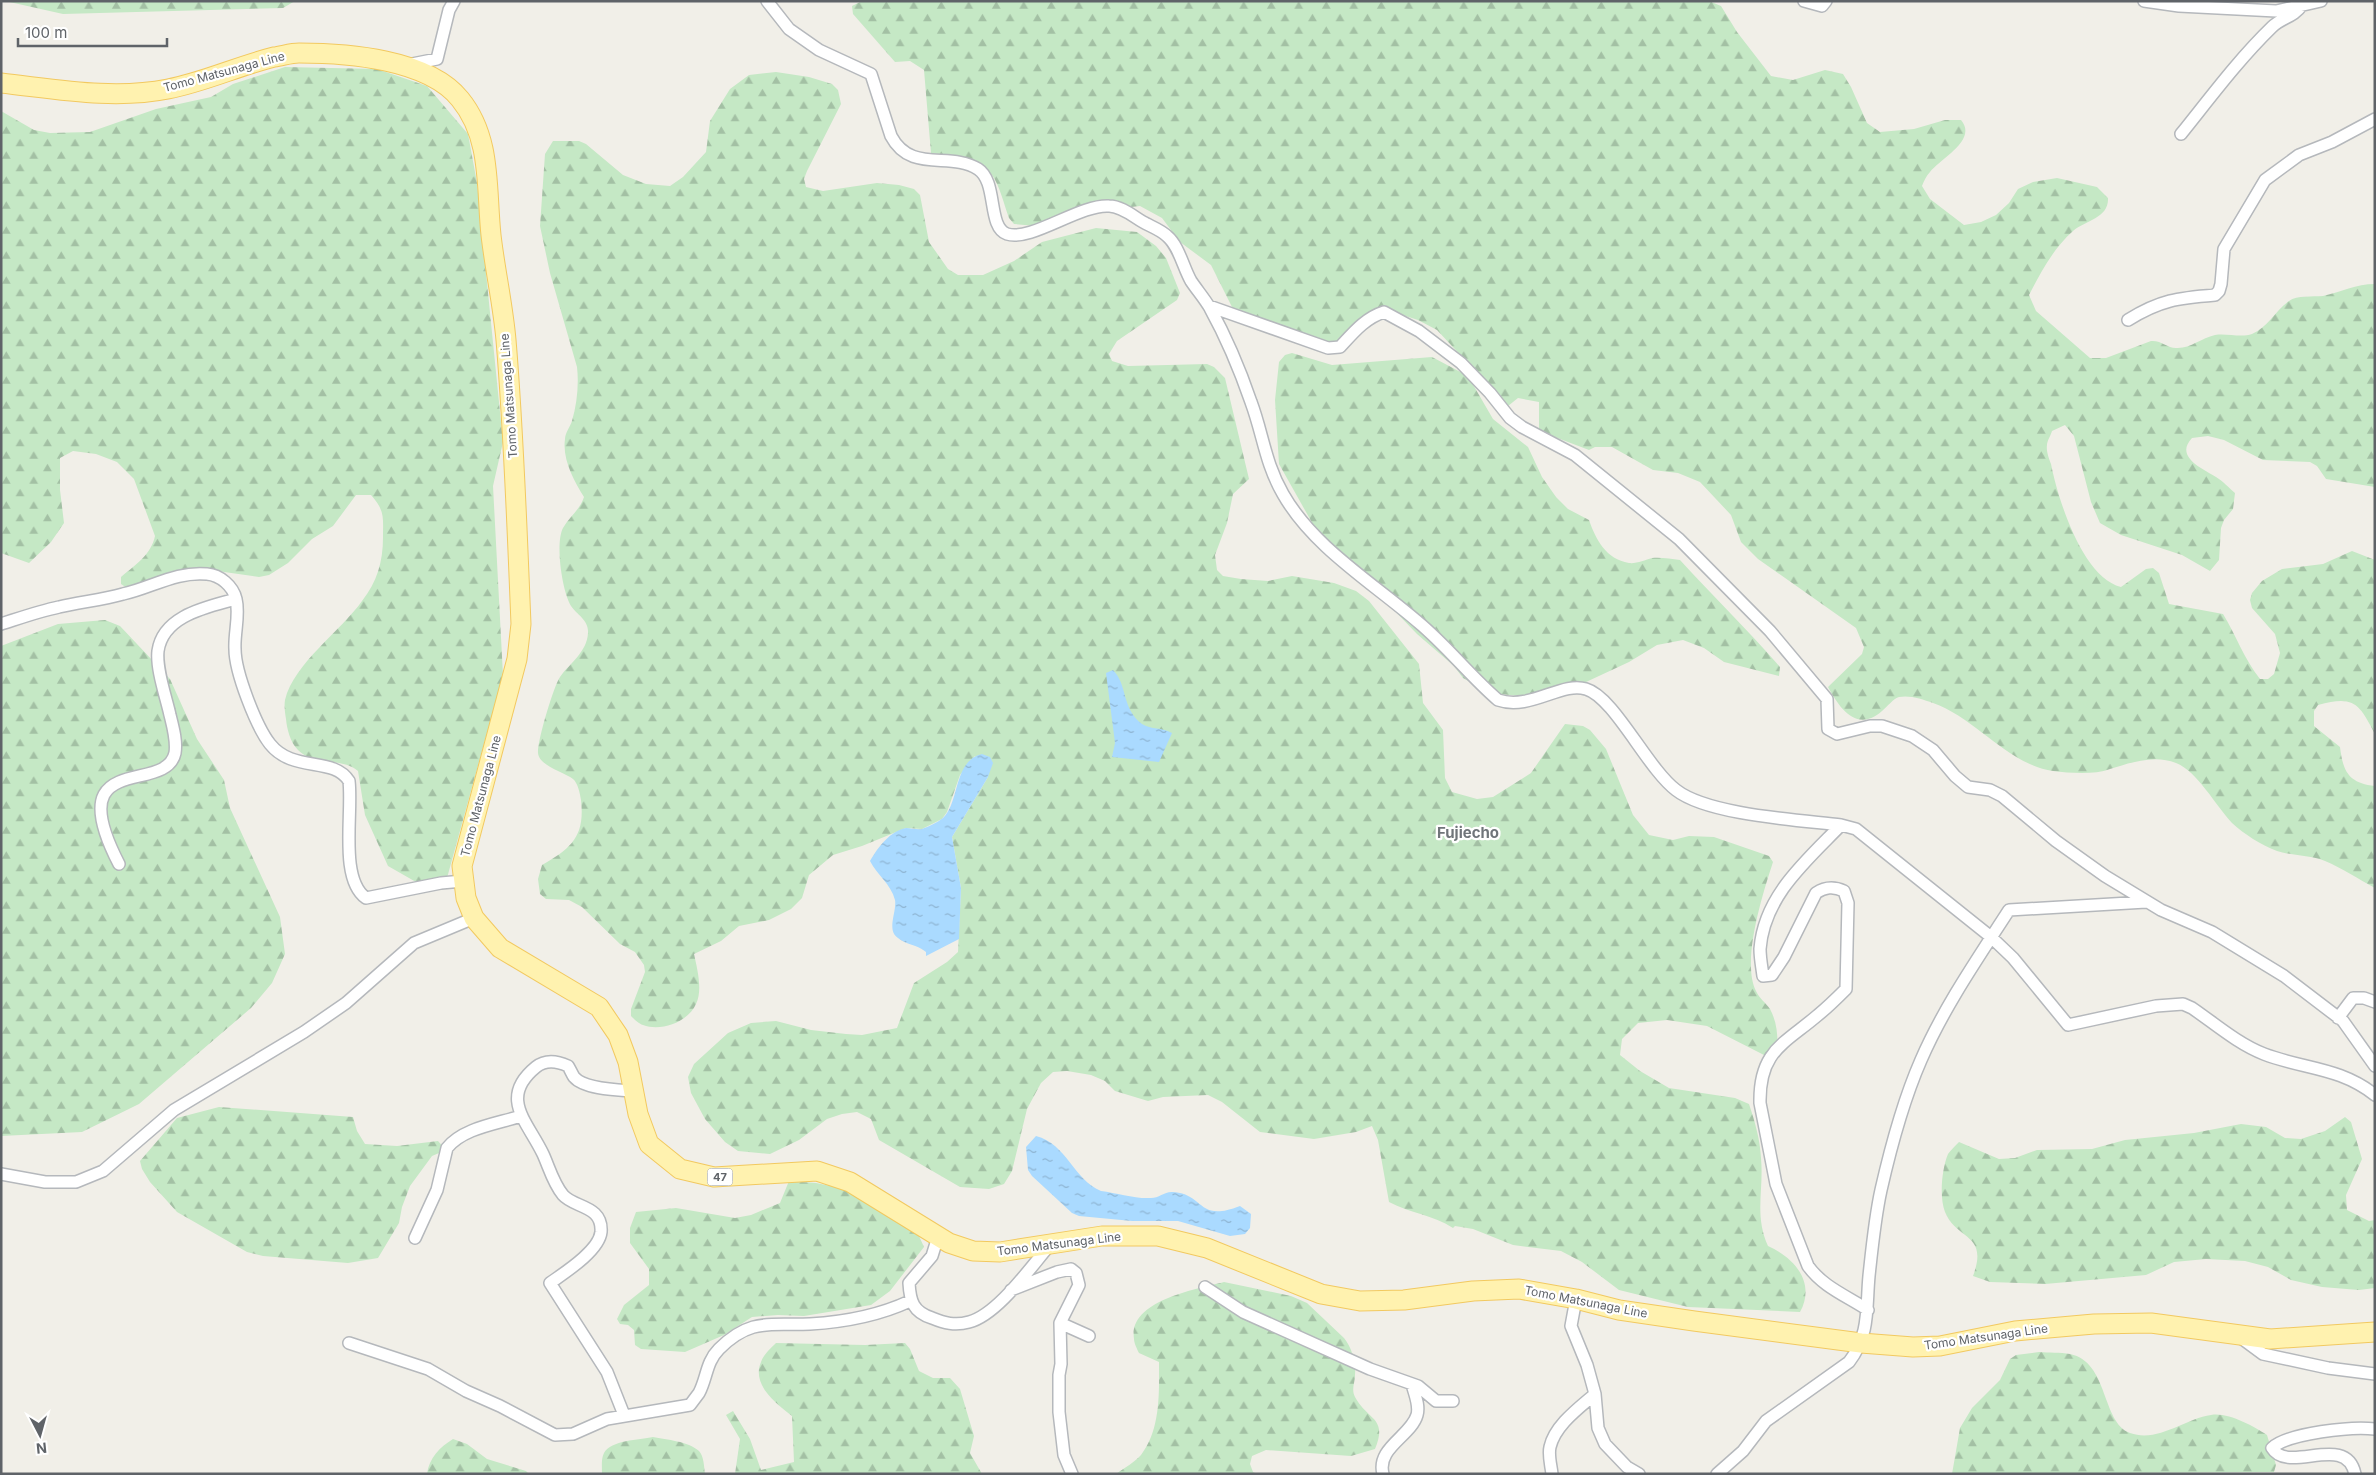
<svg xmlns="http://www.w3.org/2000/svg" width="2376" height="1475" font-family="Inter,sans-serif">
<defs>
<pattern id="forest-firs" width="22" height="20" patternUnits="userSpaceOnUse" patternTransform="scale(1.25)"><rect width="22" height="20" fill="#c5e8c5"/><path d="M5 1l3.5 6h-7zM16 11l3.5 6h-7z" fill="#a3c0a4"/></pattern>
<pattern id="water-ripples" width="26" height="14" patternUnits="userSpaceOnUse" patternTransform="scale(1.25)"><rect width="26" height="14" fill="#aadaff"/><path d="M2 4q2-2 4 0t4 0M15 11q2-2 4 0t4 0" fill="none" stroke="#8eb4d2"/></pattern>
</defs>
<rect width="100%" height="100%" fill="#f1efe8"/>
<path fill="url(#forest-firs)" d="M5,1H295L283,8L63,14Z
M862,1H1709L1721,6L1737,32L1771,76L1793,80L1825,70L1843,74L1851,87L1867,123L1880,132L1914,129L1945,120H1961C1978,140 1941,158 1930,172C1926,176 1924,181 1922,186L1930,199L1964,225L1981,222L1996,215L2009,203L2018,189L2033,182L2057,178L2097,187L2108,198C2109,218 2086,220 2073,231C2053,249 2041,272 2029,295L2036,311L2090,358H2106L2151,341C2161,340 2167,348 2176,348C2190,349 2201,338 2215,335C2227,333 2241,338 2252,334C2267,328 2276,310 2289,301C2297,295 2313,297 2323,296C2341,292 2356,284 2375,284V487L2326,479L2317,466L2310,462L2263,460L2224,440L2208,436L2192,438C2174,457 2203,469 2216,477C2223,481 2229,488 2235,493L2233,509L2224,520L2221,528L2219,560L2210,571L2182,555L2121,535L2100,523L2091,502L2074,436L2065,425L2052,431C2051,435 2047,441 2047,445C2046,451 2049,459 2051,464C2058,499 2082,577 2121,587L2146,569L2153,568L2159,573L2169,604L2223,614C2236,635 2244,659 2260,679H2268L2274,674L2280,653L2275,634L2252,608L2250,600L2252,593L2262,581L2282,569L2323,564L2352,551L2375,560V734C2359,704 2355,695 2318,705L2314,711V726L2340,747C2343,771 2348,783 2375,786V888C2358,879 2342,868 2325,861C2310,855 2292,856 2277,851C2269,848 2260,843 2253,839C2246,834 2238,829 2232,823C2216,806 2197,771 2176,763C2154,754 2130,763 2110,769C2094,775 2070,773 2053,771C2007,764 1976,718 1933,703C1922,699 1910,695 1899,697C1894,698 1887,707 1882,711C1857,733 1840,709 1828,687L1862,654L1864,647L1856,628L1758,559L1741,542L1731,515L1700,482L1678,473L1653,470L1612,447H1595L1589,450L1539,431V402L1518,398L1508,406L1437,330L1418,320L1390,311L1352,337L1329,343L1235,313L1211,265L1180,242L1162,218L1140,206L1087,212L1036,226L1014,224L1009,218C1004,205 1000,186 992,175C981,160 948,155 931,153L924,70L910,61L895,62L853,14L852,6Z
M285,67L377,69L427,86L468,134L477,183L503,442L493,486L503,675L447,878L440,881L416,882L388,866L365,815L358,771C342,757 313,766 298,750C290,742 287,729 286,719C285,713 284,706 285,700C294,663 341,631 362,601C377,582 383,562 383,537C383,517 385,511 371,495H356L333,526L312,539L288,563L269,575L259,577L203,569L172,571L127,588L121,584V577C135,565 151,555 155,536L134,479L117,462L96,454L73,451L60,458V490L64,523L51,542L29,563L1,553V111L34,130L50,133L90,132L156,109L211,97L233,84Z
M776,72L809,77L832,84L838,90L841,104L807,171L804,179L806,187L823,191L877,183L899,185L914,189L920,195L929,242L948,269L958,275H983L1014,261L1042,242L1096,228L1137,232L1156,246L1166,258L1180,293L1177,300L1117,341L1109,354L1112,361L1128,366L1207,364L1214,367L1225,378L1249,479L1233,494L1227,523L1215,555L1217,570L1223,576L1241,579L1268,581L1292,576L1334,583L1356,591L1369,601L1419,664L1423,703L1443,730L1445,778L1452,792L1477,799L1493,797L1531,773L1565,724L1583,726L1590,730L1606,749L1633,815L1649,835L1673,840L1689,836L1714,837L1769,856L1773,862C1763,893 1741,961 1756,991C1759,998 1766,1003 1770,1009C1778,1024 1778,1039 1777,1055L1770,1057L1764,1055L1707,1026L1667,1020L1638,1023L1622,1039L1620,1055L1640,1071L1669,1088L1735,1098L1749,1104C1755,1122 1760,1139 1761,1158C1764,1190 1754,1215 1768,1246C1795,1258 1816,1283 1800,1312L1688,1307L1619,1290L1582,1262L1561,1251L1513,1245L1473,1229L1455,1226L1453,1228C1433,1215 1410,1213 1389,1202L1378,1140L1372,1126L1356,1132L1314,1139L1260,1132L1222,1102L1208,1095L1163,1097L1148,1101L1115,1091L1105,1081L1091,1075L1067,1071L1053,1072L1041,1083L1027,1109L1012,1171L1004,1184L989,1189L960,1187L879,1140L871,1119L857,1112L842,1114L827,1119L799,1140L770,1154L738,1151L725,1142L705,1119L691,1093L688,1077L694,1064L728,1033L751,1023L776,1021L811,1030L846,1034L862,1035L897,1028L914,983L947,962L958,952L961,888L952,837L988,777L975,756L960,775L947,812L942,819L922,829L906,828L862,846L833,855L809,875L802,898L791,909L769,920L739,926L721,941L694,954C697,968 703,990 696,1004C688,1022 661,1032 643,1025C639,1024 634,1019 631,1016V1009L645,972L644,965L635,952L620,944L582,907L569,900L546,899L540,894L538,879L542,865C572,848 585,836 581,800C580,794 578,783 573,779C564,772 539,766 538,753C537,742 554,685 560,677C570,663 587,652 588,633C589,620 577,615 571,606C562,591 555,543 563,528C569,517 580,510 584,497C574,481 562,459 565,439C565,433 570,427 572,421C577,404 579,384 577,367L550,273L540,226L545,154L553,141H579L586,144L623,175L646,184L670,186L683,177L706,152L710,121L730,89L749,75Z
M1292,353L1332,365L1432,357L1468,376L1493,419L1528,447L1542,477L1556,497L1568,509L1589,520C1596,540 1606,559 1629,563C1636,564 1645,560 1652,558C1661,557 1671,559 1680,560C1713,596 1748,630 1780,667L1779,676L1724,662L1704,648L1683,640L1657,645L1629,662L1556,696L1539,698L1500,694L1484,690L1463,678L1454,666L1417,634L1315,528L1279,464L1275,400L1279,362L1285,355Z
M105,620L120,626L170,679L197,739L224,780L230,808L280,917L285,954L272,983L251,1008L139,1104L82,1132L1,1136V646L58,624Z
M219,1107L353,1117L357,1131L365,1144L397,1146L438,1141L446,1150L432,1156L410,1186L402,1207L399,1223L378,1258L348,1263L263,1256L247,1252L177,1212L150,1182L142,1169L140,1161L177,1118Z
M2345,1117L2351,1122L2362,1159L2346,1195L2347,1210L2369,1221L2375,1220V1288L2359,1290L2322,1287L2291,1280L2268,1267L2245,1261L2206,1259L2174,1262L2146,1275L2045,1284L1990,1282L1973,1276C1989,1233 1957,1241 1945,1212C1939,1197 1942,1168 1948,1154C1951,1150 1955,1146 1959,1142L1999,1159L2015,1158L2037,1150L2092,1149L2125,1140L2194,1133L2241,1124L2266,1127L2285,1138L2301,1139L2325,1131Z
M789,1181L816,1183L850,1190L914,1225L924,1247L890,1291L871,1305L804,1316L778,1315L752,1317L724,1335L685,1352L641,1349L635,1345L634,1330L628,1325L620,1324L617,1319L624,1305L649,1285V1269L630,1243V1228L636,1212L676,1208L735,1218L751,1215L780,1203Z
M1224,1282L1291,1296L1307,1303L1344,1338C1352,1348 1356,1362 1355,1375C1355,1383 1351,1389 1355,1397C1368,1421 1388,1417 1375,1449L1351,1456L1266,1450L1252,1456L1250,1464L1253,1472L1257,1474H1116C1124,1468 1135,1462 1141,1455C1161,1429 1159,1392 1159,1362L1139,1353C1137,1349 1134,1343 1134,1339C1128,1300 1198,1289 1224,1282Z
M776,1343L865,1345L905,1343L910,1349L919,1371L933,1378H950L960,1389L974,1436L970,1453L982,1474H735L740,1439L726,1415L733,1411L750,1439L761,1470L794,1462L792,1416C777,1404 751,1385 761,1362C763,1355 771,1348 776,1343Z
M2039,1352C2049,1353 2060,1352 2070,1354C2109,1362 2101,1422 2130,1433C2158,1443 2184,1419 2211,1415C2228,1412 2253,1426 2267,1435L2276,1465L2274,1472L1952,1474L1960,1428L1972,1408L2000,1380L2010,1359L2016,1355Z
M653,1437C667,1440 688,1441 699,1451C704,1456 704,1467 705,1474H602C602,1467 601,1459 604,1453C611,1440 639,1440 653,1437Z
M453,1439L467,1444L487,1459L526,1471L529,1474H427C429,1458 440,1447 453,1439Z"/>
<path fill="url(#water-ripples)" d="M1113,670C1128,685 1121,708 1142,724C1151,730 1162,727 1172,733L1159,762L1112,757L1115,743L1106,673Z
M982,754L990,757L993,763L988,777L952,837L961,888L959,939L926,956V952C917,944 906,945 898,938C886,930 897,912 895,900C891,884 877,875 870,861C878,847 890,831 906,828C911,828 917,830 922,829C928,827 938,822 943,818C960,802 953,761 982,754Z
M1036,1136C1067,1144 1073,1179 1101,1191C1117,1193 1135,1199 1151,1198C1159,1198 1165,1191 1173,1192C1205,1194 1197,1223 1240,1206L1251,1214L1250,1228L1245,1234L1230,1236L1178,1221H1132L1079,1216L1072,1213L1032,1176L1028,1170L1026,1147Z"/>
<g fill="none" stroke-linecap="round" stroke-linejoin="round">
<g stroke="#b5b8bc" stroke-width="14">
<path id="minor" d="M767,1L789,29L819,50L871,74L891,136C911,174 950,151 978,169C998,182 987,227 1007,234C1031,242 1080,204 1109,206C1121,206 1133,216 1143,222C1150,226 1161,230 1167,236C1179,246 1183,267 1191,281C1197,290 1204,298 1210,308C1226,337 1240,370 1251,402C1263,434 1265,463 1283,494C1313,547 1373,583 1418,622C1447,646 1470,676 1498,700C1530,711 1562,681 1586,689C1614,697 1647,768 1676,790C1708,815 1799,820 1841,825L1856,829L1991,937L2013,958L2068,1025L2156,1006L2183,1004L2192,1008C2214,1023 2238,1044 2264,1054C2303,1069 2340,1067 2375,1095
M1804,1L1822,6L1826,1
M2144,1L2179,6L2276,11L2321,1
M407,65L437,59L449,10L454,1
M2181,134C2210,98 2238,60 2272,27C2282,17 2293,18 2302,5
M1209,306L1328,348L1340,347C1353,333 1365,318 1384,312L1419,331L1461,363L1490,393L1510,418L1522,427L1575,455L1679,539L1770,631L1827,699L1828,729L1837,734L1870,726H1882L1912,736L1933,750L1955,776L1968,787L1990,790L2002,796L2056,841L2105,876L2161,910L2212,932L2284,976L2343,1021L2375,1066
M2128,320C2160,300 2178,298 2215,295L2219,291L2221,284L2224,249L2265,180L2299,155L2332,142L2375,119
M1,624C20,618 40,611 59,607C80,602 102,600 123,594C151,588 176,571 207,574C220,575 233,586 236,599C240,615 234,633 235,649C235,672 256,726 270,744C293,773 333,756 349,781C353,813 339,879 366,898L441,883L463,881
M1841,825C1806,861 1764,896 1760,949C1760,958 1762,968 1763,976L1772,975L1784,957L1816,893C1825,887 1833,886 1844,891L1848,903L1846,989C1837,998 1828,1007 1818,1015C1784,1044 1759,1051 1760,1103L1776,1184L1808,1266C1823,1287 1847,1296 1868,1310
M119,864C59,748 166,796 175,753C177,741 173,727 170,715C166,697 156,669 158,651C163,615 208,607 236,599
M2338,1018L2353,998H2364L2375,1002
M1,1174L45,1182H76L103,1171L174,1110L304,1032L346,1003L414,943L474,918
M415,1238L437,1190L447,1148C463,1128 496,1124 521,1116
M949,1243H936L932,1256L909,1283C910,1301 913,1312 932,1318C944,1323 955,1326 969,1322C997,1315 1030,1268 1049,1246
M1205,1287L1243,1312L1370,1369L1418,1386L1436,1401H1453
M1011,1290L1057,1272L1071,1269L1076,1273L1079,1285L1060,1323L1061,1364L1059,1375V1412L1064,1455L1072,1474
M1576,1299L1571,1326L1587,1365L1595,1394L1598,1428L1605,1444L1627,1467L1639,1474
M1060,1323L1089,1336
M2240,1337L2263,1354L2328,1368L2375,1374
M349,1343L428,1369L466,1391L500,1406L555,1435L573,1434L607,1419L690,1405C693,1401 696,1397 699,1393C707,1378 706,1362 719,1349C751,1317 771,1326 810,1324C844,1322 880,1315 910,1301
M624,1415L607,1372L550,1283C564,1273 599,1251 601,1232C603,1205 574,1208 563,1195C553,1183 549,1167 543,1154C528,1122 498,1098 536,1067C546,1059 557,1061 568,1066C570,1069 572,1074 574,1077C584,1089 617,1090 632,1091
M1383,1474C1376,1448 1411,1436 1417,1415C1420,1405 1414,1393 1412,1384
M1552,1474C1551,1465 1548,1455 1550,1447C1555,1425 1579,1408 1595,1394
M1717,1474L1743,1451L1766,1421L1849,1362C1870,1335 1866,1308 1869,1276C1872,1248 1875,1217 1881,1190C1891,1146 1903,1101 1921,1060C1944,1007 1978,958 2009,910L2146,902
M2355,1474C2346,1432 2288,1475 2272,1448C2288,1433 2353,1426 2375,1429"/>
</g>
<g stroke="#f2c960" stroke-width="21">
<path id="primary" d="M1,83C56,89 113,100 168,89C204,82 238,66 274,57C282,56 291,53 299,53C347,53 428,59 460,99C492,138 486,188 491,235C495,270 503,305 506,340C514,435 517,529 521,624L517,659L462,866L466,898L474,918L500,948L599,1007L618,1035L628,1062L638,1114L649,1144L680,1169L714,1177L817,1171L850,1182L949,1243L973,1251L1000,1252L1102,1236H1158L1207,1248L1321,1294L1360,1301L1404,1300L1473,1291L1519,1289L1576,1299L1619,1310L1694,1321L1861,1343L1913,1347L1940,1346L2015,1331L2094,1324L2151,1323L2270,1339L2375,1332"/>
</g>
<use href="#minor" stroke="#fff" stroke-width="11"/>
<use href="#primary" stroke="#fff2af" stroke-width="19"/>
</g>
<g text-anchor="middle" stroke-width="4.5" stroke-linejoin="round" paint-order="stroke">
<rect fill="#fff" stroke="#8f9295" stroke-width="1" x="707.5" y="1168.5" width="25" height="17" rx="4"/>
<g font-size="11" font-weight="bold" fill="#5f6368">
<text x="720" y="1181">47</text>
</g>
<g font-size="12" fill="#5f6368" stroke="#fff">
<text transform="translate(224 72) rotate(-15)" y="4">Tomo Matsunaga Line</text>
<text transform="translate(509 396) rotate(-94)" y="4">Tomo Matsunaga Line</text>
<text transform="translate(481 796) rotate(-75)" y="4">Tomo Matsunaga Line</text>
<text transform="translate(1059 1244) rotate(-7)" y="4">Tomo Matsunaga Line</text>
<text transform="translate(1586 1302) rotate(11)" y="4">Tomo Matsunaga Line</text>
<text transform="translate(1986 1337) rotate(-8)" y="4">Tomo Matsunaga Line</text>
</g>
<g font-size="15" font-weight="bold" fill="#70757a" stroke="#fff">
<text x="1468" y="838">Fujiecho</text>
</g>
</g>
<rect width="2376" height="1475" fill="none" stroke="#5f6368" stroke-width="5"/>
<g transform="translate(40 1435) rotate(174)" stroke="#ffffff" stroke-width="4" paint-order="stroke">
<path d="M0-4L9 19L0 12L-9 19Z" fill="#5f6368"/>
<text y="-8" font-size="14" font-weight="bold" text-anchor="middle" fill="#5f6368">N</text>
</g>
<path d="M18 38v8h149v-8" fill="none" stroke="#5f6368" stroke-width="2.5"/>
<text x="25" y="38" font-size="15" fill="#5f6368" stroke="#ffffff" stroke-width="4" paint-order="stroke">100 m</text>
</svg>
